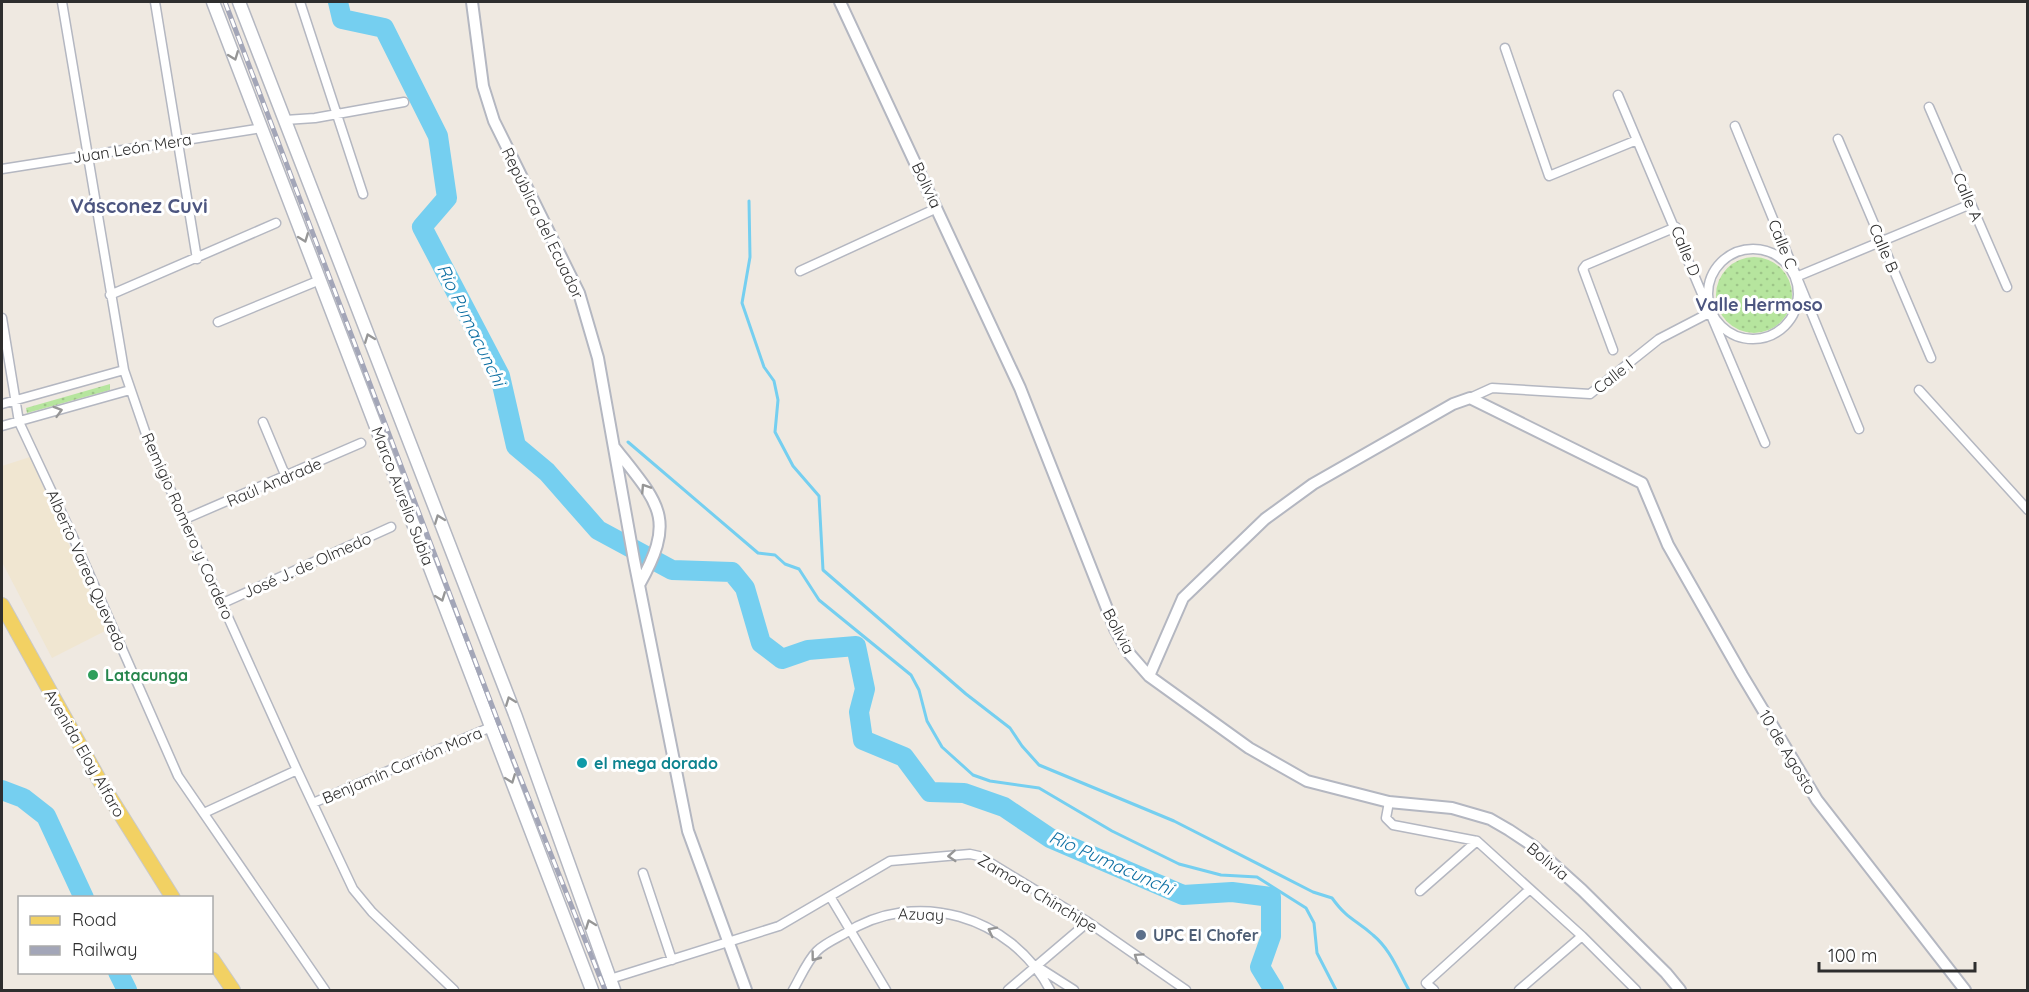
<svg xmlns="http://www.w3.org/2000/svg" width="2029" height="992" font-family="Quicksand,sans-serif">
<defs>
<pattern id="park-dots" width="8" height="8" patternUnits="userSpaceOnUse" patternTransform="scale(1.5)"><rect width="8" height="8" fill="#b6e59e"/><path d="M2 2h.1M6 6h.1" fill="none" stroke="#9dc588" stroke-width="1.8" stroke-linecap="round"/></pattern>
</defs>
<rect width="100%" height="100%" fill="#efe9e1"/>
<path fill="#f0e6d1" d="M30,457L107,630L52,658L2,562V466Z"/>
<path fill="url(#park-dots)" d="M1716 295a38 38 0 1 1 76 0a38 38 0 1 1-76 0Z
M110,384V390L27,413L26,408Z"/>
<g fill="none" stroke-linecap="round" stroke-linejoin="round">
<path stroke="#75cff0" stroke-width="3" d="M749,201L750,257L742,303L764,367L774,381L778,400L775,432L793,466L819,496L823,570L966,694L1010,728L1022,746L1039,765L1174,821L1313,892L1332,898C1348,920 1355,919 1373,935C1391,950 1398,971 1409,990
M628,442L758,553L775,555L785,564L799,569L819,600L911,675L919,690L927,721L942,747L973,775L990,781L1039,788L1112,831L1179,864L1221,875L1257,877L1306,908L1314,923L1317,953L1336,990"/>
<path stroke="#75cff0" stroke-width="20" d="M338,2L342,19L384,28L438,136L447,198L422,227L500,376L516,446L547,472L598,530L672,570L732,572L745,588L761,643L782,659L808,650L856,646L865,689L859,712L863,740L904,757L930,792L964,793L1004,807L1050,838L1183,895L1232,892L1271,897V936L1260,967L1274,990
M2,790L23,798L46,816L84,898
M118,972L127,990"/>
<g stroke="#b4b7c1" stroke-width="11">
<path id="minor" d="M62,2L124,370L148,440L297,770L353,889L372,912L454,990
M155,2L197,259
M300,2L363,194
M1505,48L1549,176L1637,140
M1618,95L1765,443
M1929,107L2007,287
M285,120L315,118L404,102
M1735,126L1859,429
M1838,139L1931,358
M2,169L262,128
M1708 294a45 45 0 1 1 90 0a45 45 0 1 1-90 0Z
M800,271L937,208
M1796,277L1971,204
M110,295L276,223
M2,318L19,422L73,537L178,776L325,990
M218,322L320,280
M1613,350L1583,269L1586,265L1676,227
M1919,390L2028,510
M1470,398L1492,388L1590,394L1659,339L1711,312
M2,404L124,370
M263,422L286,477
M2,426L130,390
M185,519L361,443
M223,603L391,527
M1389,802L1386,818L1393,825L1477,841L1582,936L1636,990
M313,803L491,727
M204,813L297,770
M643,873L672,960
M1420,891L1477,841
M831,898L886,990
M1038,967L1074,990
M610,979L779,926L890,861L970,854L979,856L1088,922L1186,990
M793,990C800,978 807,961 817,951C824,944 835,939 844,934C916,887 1011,916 1050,990
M1008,990L1088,922
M1434,990L1426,983L1530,889
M1519,990L1582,936"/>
</g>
<g stroke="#b4b7c1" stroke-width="14">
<path id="tertiary" d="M472,2L483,86L494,121L579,293L598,358L634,560L688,831L746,990
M840,2L1020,388L1115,629L1128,652L1149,676L1249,748L1307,781L1389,802L1452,808L1490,819L1509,830L1533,846L1582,890L1666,973L1680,990
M615,448C659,504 677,518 639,585
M1149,676L1183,598L1265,519L1313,484L1453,404L1470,398L1642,483L1668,545L1742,675L1817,800L1965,990"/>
</g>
<g stroke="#b4b7c1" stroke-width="15">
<path id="secondary" d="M213,2L592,990
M239,2L516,717L614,990"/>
</g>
<g stroke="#c9c9c9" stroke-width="16">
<path id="primary" d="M2,605L101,783L173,898
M212,959L233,990"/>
</g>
<use href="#minor" stroke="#fff" stroke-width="8"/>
<use href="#tertiary" stroke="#fff" stroke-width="10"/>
<use href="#secondary" stroke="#fff" stroke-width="12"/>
<use href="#primary" stroke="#f2d163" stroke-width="14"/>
<g stroke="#a3a6b8" stroke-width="5">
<path id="rail" d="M225,2L499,724L605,990"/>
</g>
<use href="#rail" stroke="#fff" stroke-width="3" stroke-dasharray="9" stroke-linecap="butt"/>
</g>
<defs><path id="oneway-chevron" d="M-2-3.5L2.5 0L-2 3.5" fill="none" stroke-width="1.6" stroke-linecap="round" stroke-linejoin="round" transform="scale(1.5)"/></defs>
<g stroke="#969696">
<use href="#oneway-chevron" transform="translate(234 56) rotate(69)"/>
<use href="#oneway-chevron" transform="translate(304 238) rotate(69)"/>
<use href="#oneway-chevron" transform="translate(369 338) rotate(-111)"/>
<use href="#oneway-chevron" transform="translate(58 411) rotate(-16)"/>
<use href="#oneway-chevron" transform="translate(645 488) rotate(-123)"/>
<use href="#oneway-chevron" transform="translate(439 519) rotate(-111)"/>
<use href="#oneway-chevron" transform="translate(441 597) rotate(69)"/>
<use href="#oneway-chevron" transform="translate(510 701) rotate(-111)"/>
<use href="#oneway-chevron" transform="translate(511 779) rotate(69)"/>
<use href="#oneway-chevron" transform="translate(952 856) rotate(176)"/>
<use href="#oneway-chevron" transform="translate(590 924) rotate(-110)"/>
<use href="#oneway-chevron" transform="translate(992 931) rotate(-153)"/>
<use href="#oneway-chevron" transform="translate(815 957) rotate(127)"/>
<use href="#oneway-chevron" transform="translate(1138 957) rotate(-145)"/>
</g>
<circle fill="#2e9e5b" stroke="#fff" stroke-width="2" cx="93" cy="675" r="6"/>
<circle fill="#0f9aa8" stroke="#fff" stroke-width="2" cx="582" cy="763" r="6"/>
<circle fill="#5c6f8a" stroke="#fff" stroke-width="2" cx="1141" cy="935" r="6"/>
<g text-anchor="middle" stroke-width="6" stroke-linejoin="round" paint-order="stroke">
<g font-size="16" fill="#2e2e2e" stroke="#fff">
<text transform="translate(132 148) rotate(-9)" y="6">Juan León Mera</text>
<text transform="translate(927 185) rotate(65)" y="6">Bolivia</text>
<text transform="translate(1968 197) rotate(67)" y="6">Calle A</text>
<text transform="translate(543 223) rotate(64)" y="6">República del Ecuador</text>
<text transform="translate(1783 244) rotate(68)" y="6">Calle C</text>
<text transform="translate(1884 248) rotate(67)" y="6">Calle B</text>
<text transform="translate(1686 251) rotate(68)" y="6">Calle D</text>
<text transform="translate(1613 376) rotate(-38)" y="6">Calle I</text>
<text transform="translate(274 482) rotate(-23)" y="6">Raúl Andrade</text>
<text transform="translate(403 496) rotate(69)" y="6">Marco Aurelio Subia</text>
<text transform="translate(188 526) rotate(66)" y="6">Remigio Romero y Cordero</text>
<text transform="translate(307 565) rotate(-24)" y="6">José J. de Olmedo</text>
<text transform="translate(87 570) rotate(66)" y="6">Alberto Varea Quevedo</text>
<text transform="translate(1119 631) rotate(62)" y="6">Bolivia</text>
<text transform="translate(1788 752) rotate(59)" y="6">10 de Agosto</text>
<text transform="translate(85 753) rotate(60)" y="6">Avenida Eloy Alfaro</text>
<text transform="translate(402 765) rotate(-23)" y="6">Benjamín Carrión Mora</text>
<text transform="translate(1548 861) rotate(40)" y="6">Bolivia</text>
<text transform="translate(1038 893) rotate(31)" y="6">Zamora Chinchipe</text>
<text transform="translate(921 914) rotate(2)" y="6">Azuay</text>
</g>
<g font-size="16" font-weight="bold" fill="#27864d" stroke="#fff" text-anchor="start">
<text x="105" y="681">Latacunga</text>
</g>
<g font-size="16" font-weight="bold" fill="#0d838f" stroke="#fff" text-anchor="start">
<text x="594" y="769">el mega dorado</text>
</g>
<g font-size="16" font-weight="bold" fill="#4e5e75" stroke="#fff" text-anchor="start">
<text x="1153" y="941">UPC El Chofer</text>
</g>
<g font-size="18" font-weight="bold" fill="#4d5680" stroke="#fff">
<text x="1759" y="311">Valle Hermoso</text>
</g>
<g font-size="18" font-style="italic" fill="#0d6fa3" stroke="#fff">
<text transform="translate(471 325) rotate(64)" y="6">Rio Pumacunchi</text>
<text transform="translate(1111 863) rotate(24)" y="6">Rio Pumacunchi</text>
</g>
<g font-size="20" font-weight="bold" fill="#4d5680" stroke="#fff">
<text x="139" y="213">Vásconez Cuvi</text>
</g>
</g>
<rect width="2029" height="992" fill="none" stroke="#2e2e2e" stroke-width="6"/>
<rect x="18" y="896" width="195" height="78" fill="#ffffff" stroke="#ababab" stroke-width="1.5"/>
<rect x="30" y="916" width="30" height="9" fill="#f2d163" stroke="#ababab" stroke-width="1.5"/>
<text x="72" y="926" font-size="18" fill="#2e2e2e">Road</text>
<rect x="30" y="946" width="30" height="9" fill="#a3a6b8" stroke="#ababab" stroke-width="1.5"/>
<text x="72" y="956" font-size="18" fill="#2e2e2e">Railway</text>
<path d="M1819 962v9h156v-9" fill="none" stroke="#2e2e2e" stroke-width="3"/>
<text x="1828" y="962" font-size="18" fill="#2e2e2e" stroke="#ffffff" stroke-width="4.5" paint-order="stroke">100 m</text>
</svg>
